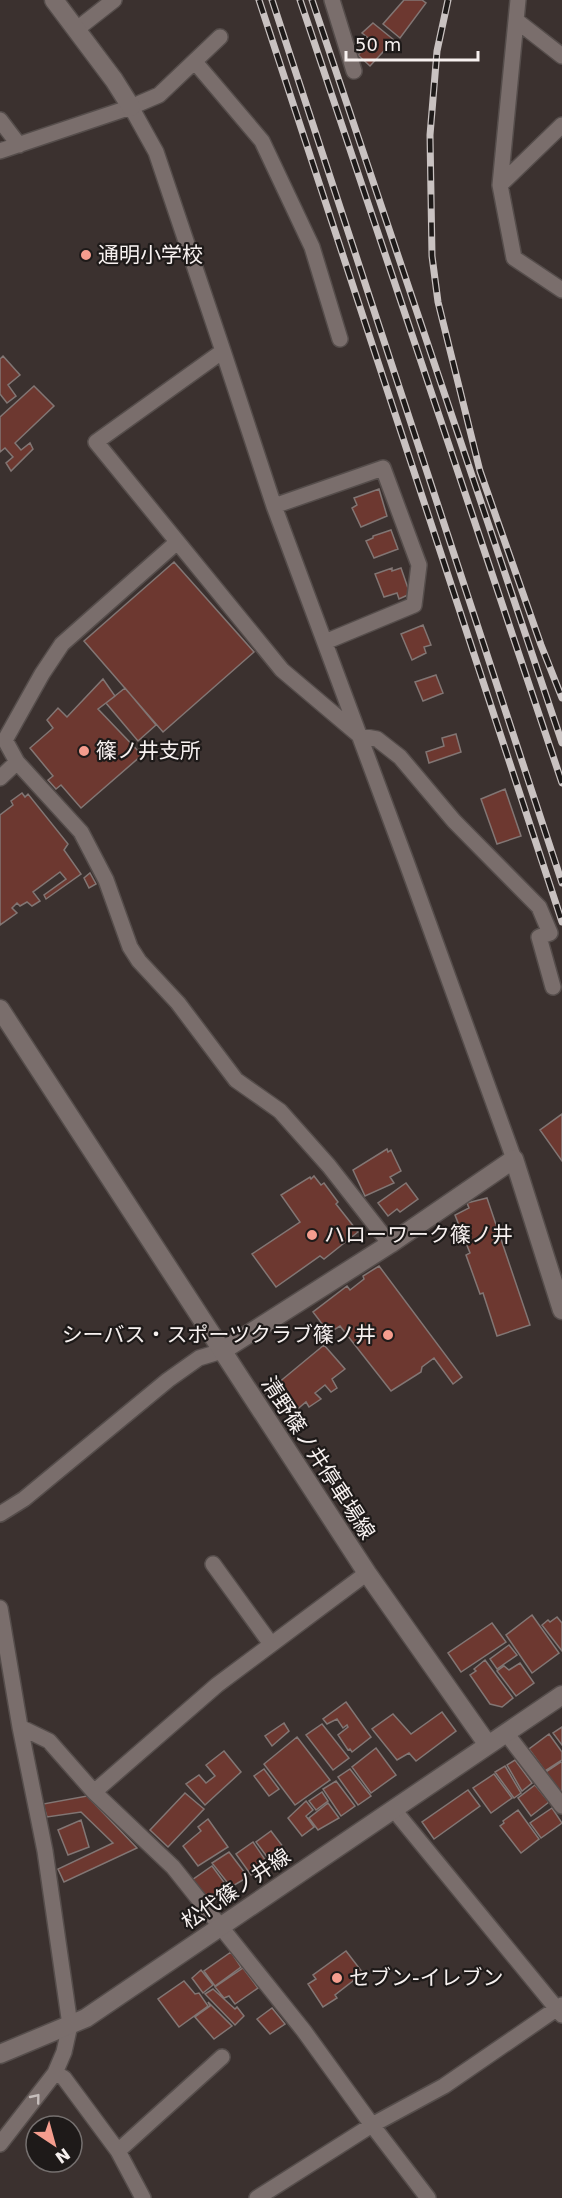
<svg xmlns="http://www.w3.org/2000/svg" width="562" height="2198" font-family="'DejaVu Sans','Noto Sans JP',sans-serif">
<rect width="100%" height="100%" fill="#3b312f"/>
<path fill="#6d3830" stroke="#827674" stroke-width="1.5" d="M404,0H422L426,3L400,38L383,24Z
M373,23L394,40L370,66L358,55L372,41L362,33Z
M3,356L20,375L8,385L16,396L7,403L0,394V359Z
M34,386L54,406L15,443L21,450L30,443L33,449L11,471L6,463L13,457L5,448L0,452V417Z
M379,489L387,516L361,527L352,508L357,505L354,498Z
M391,530L398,549L374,558L366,541L373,538V536Z
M174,562L254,652L163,732L84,641Z
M392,568V571L401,568L410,594L399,599L397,593L384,597L375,574Z
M423,625L431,645L424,647L426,653L412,660L401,634Z
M436,675L443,693L423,701L415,682Z
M103,679L115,696L98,709L142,755L81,808L61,785L56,789L48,780L53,776L30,748L53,728L47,720L58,708L67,717Z
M125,688L156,725L138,741L106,703Z
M456,734L461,752L429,763L426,752L444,746L442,738Z
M505,789L521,836L497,844L481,799Z
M22,793L25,797L28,794L68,844L64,850L81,874L46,899L44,895L66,879L60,872L33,892L40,901L32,906L27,902L20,906L17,903L12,908L17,913L0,925V815L13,805L11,801Z
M90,873L96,884L89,888L84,878Z
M562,1114V1161L540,1130Z
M387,1149L388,1152L391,1150L401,1171L390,1177L394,1183L365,1196L353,1170Z
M314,1176L321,1185L324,1183L338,1202L336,1204L358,1232L324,1259L320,1256L276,1287L252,1254L300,1222L281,1195L310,1177L311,1179Z
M406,1183L418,1199L400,1212L397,1209L388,1216L378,1203Z
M487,1198L530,1325L497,1336L483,1293L480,1294L466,1255L470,1253L455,1215L469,1208L467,1203Z
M379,1266L462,1377L453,1384L434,1358L422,1367L421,1372L391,1391L340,1326L329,1333L313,1312L347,1286L350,1290L364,1279L363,1276Z
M324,1345L345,1369L332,1379L337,1388L331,1392L325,1385L315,1393L321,1399L309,1407L306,1402L294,1412L285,1398L275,1405L266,1393Z
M532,1615L559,1653L532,1673L506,1635Z
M557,1617L562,1623V1651L542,1625L548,1620L550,1622Z
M492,1623L506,1642L461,1672L448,1653Z
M509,1645L517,1655L497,1669L490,1659Z
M485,1660L513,1698L502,1707L490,1704L470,1675L476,1671L474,1669Z
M520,1663L534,1683L516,1696L497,1671L504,1666L509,1670Z
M346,1702L371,1737L352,1752L350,1749L348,1750L338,1735L348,1727L347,1725L343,1728L337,1719L327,1724L323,1719Z
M442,1712L456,1731L416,1761L409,1753L397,1760L372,1729L393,1714L411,1734Z
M284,1723L289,1731L272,1746L265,1736Z
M322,1724L349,1758L333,1770L306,1735Z
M562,1727V1745L553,1733Z
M549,1734L562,1752V1760L545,1771L529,1749Z
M297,1737L330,1780L295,1805L264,1764Z
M376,1748L396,1775L371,1793L352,1767Z
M224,1751L241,1772L205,1805L186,1784L199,1775L206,1783L215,1776L206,1765Z
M515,1760L532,1783L522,1791L507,1765Z
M561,1762L562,1763V1795L546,1772Z
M505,1766L521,1793L514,1798L495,1772Z
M264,1769L279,1789L269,1796L254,1776Z
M350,1769L371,1796L358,1805L338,1777Z
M494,1774L512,1798L491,1813L473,1788Z
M336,1781L355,1806L341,1816L323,1789Z
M535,1785L549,1802L531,1816L518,1798Z
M468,1790L480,1806L434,1839L422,1822Z
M322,1792L328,1801L316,1810L309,1801Z
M185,1793L204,1809L168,1847L150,1830Z
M87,1796L137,1848L64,1882L58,1869L113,1843L81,1812L47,1817L43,1804Z
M306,1801L313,1810L306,1816L314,1827L302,1836L288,1818Z
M328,1803L339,1818L318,1830L309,1818Z
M552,1808L562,1823L541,1838L530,1823Z
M518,1810L539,1839L521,1853L500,1826L504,1823L503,1821Z
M208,1819L228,1847L198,1866L183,1846L201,1831L198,1827Z
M81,1820L89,1847L68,1855L58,1830Z
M271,1831L287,1852L271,1862L256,1842Z
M253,1842L268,1864L251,1875L236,1854Z
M229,1852L248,1877L231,1887L212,1863Z
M212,1866L226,1885L223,1887L227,1892L209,1905L192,1880Z
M346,1951L363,1973L335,1995L337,1998L323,2007L308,1984L316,1979L313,1975Z
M231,1952L241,1967L215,1986L204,1971Z
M243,1968L258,1988L235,2004L229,1996L224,1998L215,1987Z
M201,1970L213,1985L203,1993L192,1978Z
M184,1981L195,1994L199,1993L208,2006L179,2027L158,1999Z
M213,1989L235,2009L237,2007L244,2016L235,2025L205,1994Z
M208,2002L232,2026L214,2039L195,2017L210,2006Z
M272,2008L285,2024L270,2034L257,2019Z"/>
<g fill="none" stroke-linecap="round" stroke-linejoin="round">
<g stroke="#554d4b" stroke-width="18">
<path id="street" d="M332,0L354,71
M518,0L500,185L514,258L562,290
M517,21L562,56
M77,29L114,0
M195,62L262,141L312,247L340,339
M131,107L156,152L223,351L274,506L406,861L514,1159
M0,120L19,145
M0,151L131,107L159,95L220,37
M500,185L562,125
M223,351L96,442L282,670L360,736L377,739L400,757L454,821L539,907L550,933L539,937L553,987
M274,506L383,468L419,565L414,605L325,642
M176,543L62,644L42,674L5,740L17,762L81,832L106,880L130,947L139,961L178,1003L236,1080L280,1111L329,1166L390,1244
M0,778L17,762
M0,1514L24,1499L168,1380L199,1358L222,1351
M213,1564L271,1644
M0,1608L20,1727L45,1851L70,2025L64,2052L55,2073L0,2144
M20,1727L49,1741L94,1792L217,1685L367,1573
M506,1733L562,1806
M94,1792L173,1867L304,2031L372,2125L428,2198
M394,1810L562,2015
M55,2073L64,2078L118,2151L143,2198
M118,2151L222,2057
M257,2198L372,2125L444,2086L562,2005"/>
</g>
<g stroke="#554d4b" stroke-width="21">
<path id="secondary" d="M54,0L114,80L131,107
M0,1009L367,1573L488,1745
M222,1351L390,1244L514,1159L562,1310
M0,2054L86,2018L562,1695"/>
</g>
<use href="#street" stroke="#7a6e6c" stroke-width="15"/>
<use href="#secondary" stroke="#7a6e6c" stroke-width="18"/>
<g stroke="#c9c2c1" stroke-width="7">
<path id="rail" d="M259,0L562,922
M272,0L562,883
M300,0L562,783
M312,0L562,743
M448,0L437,51L430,135L432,256L438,302L480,471L541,645L562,698"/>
</g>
<use href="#rail" stroke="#1e1a19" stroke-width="4.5" stroke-dasharray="14" stroke-linecap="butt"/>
</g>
<defs><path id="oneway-chevron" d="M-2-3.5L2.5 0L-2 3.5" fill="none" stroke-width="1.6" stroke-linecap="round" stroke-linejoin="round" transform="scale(1.5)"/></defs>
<use stroke="#c5bdbb" href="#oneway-chevron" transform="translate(36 2098) rotate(-51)"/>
<g fill="#f59d8e" stroke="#1e1a19" stroke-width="2">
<circle cx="86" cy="255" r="6"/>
<circle cx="84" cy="751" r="6"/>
<circle cx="312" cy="1235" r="6"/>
<circle cx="388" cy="1335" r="6"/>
<circle cx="337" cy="1978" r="6"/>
</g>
<g text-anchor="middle" stroke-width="4.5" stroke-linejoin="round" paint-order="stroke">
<g font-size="21" fill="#f7f1f0" stroke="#1e1a19" text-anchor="start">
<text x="98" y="262">通明小学校</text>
<text x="96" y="758">篠ノ井支所</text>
<text x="324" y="1242">ハローワーク篠ノ井</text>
<text x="376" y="1342" text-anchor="end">シーバス・スポーツクラブ篠ノ井</text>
<text x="349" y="1985">セブン-イレブン</text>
</g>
<g font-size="21" fill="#f7f1f0" stroke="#1e1a19">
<text transform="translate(318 1458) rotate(57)" y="7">清野篠ノ井停車場線</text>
<text transform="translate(236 1889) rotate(-34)" y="7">松代篠ノ井線</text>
</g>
</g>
<g transform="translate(54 2144) rotate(144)"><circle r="28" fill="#1e1a19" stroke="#75706f" stroke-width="1.5"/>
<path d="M0-4.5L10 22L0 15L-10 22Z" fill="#f59d8e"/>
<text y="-9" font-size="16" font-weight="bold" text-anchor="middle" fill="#f7f1f0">N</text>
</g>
<path d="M346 51v9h132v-9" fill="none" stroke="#f7f1f0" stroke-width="3"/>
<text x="355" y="51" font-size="18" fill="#f7f1f0" stroke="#1e1a19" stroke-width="4.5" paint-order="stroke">50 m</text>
</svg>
